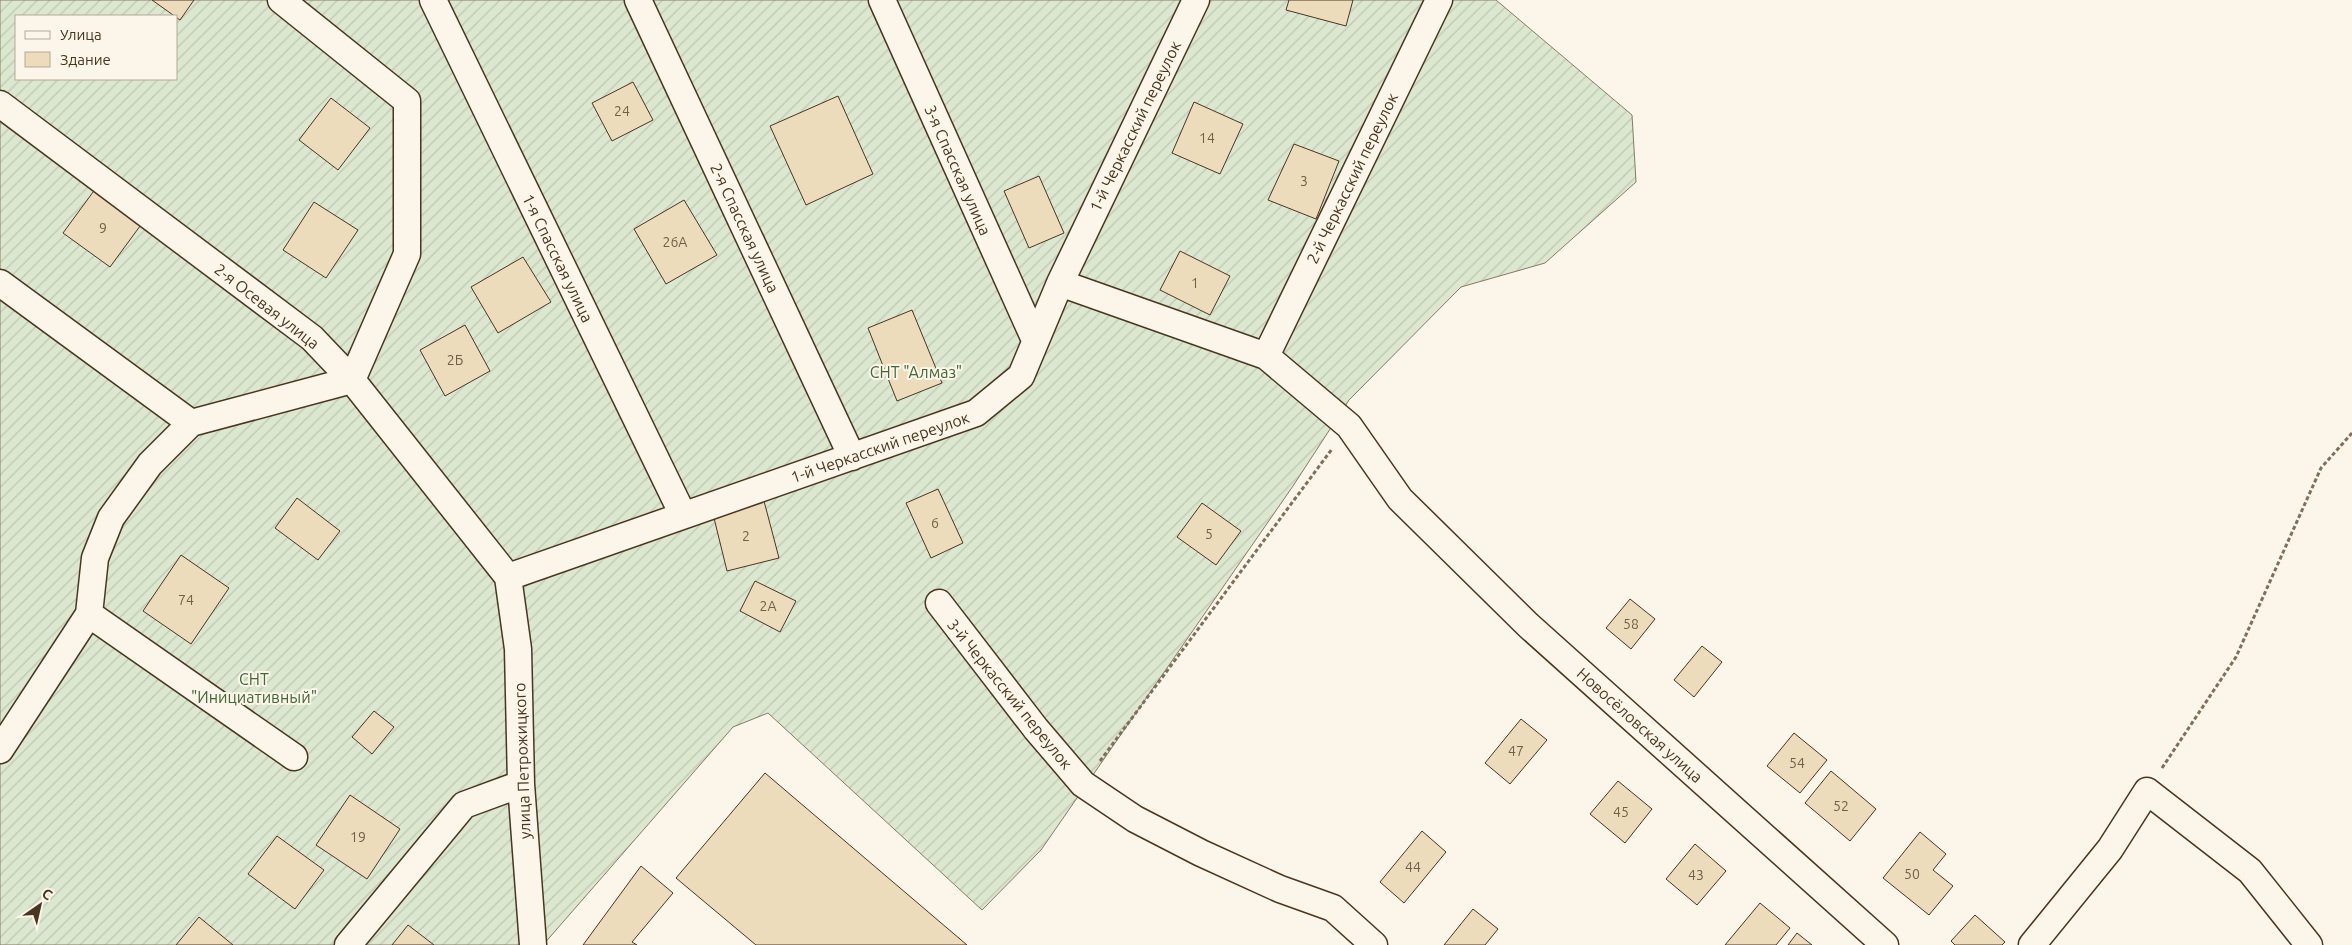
<svg xmlns="http://www.w3.org/2000/svg" width="2352" height="945" font-family="Ubuntu,sans-serif">
<defs>
<pattern id="garden-furrows" width="10" height="10" patternUnits="userSpaceOnUse" patternTransform="scale(1.25)"><rect width="10" height="10" fill="#dce7d0"/><path d="M-1 1l2-2M0 10L10 0M9 11l2-2" fill="none" stroke="#bec7b2"/></pattern>
</defs>
<rect width="100%" height="100%" fill="#fbf6e9"/>
<path fill="url(#garden-furrows)" stroke="#887966" fill-rule="evenodd" d="M0,0H1496L1632,115L1636,182L1545,263L1461,287L1349,400L1293,486L1041,850L982,910L768,713L733,727L543,945H0ZM16,16H176V79H16Z"/>
<path fill="#ecdcbc" stroke="#4a3520" d="M152,0H194L180,20Z
M1289,0H1353L1346,26L1286,10Z
M633,82L653,120L612,141L592,103Z
M838,96L873,174L806,205L770,126Z
M331,98L370,128L338,170L299,140Z
M1194,102L1243,124L1220,174L1172,153Z
M1294,144L1339,161L1316,219L1268,200Z
M1039,176L1064,233L1029,248L1004,191Z
M96,188L143,222L110,267L63,233Z
M684,200L717,255L666,284L634,229Z
M314,202L358,230L326,278L283,250Z
M1180,251L1230,276L1210,315L1160,290Z
M523,257L551,302L498,333L471,287Z
M912,310L942,383L897,401L868,328Z
M465,325L490,371L445,396L420,350Z
M938,489L963,543L931,558L906,503Z
M297,498L340,531L318,560L275,528Z
M764,501L779,558L727,571L713,514Z
M1202,503L1241,531L1216,565L1177,537Z
M181,555L229,588L191,644L143,611Z
M755,581L796,601L780,632L740,611Z
M1630,599L1655,619L1631,649L1606,628Z
M1702,646L1722,662L1694,697L1674,680Z
M374,711L394,727L372,754L352,737Z
M1521,719L1547,740L1510,784L1485,763Z
M1794,733L1827,760L1800,793L1767,766Z
M1831,771L1876,809L1850,841L1805,803Z
M765,773L967,945H756L676,878Z
M1618,781L1652,809L1625,843L1590,814Z
M350,795L400,829L367,879L316,845Z
M1422,831L1446,852L1404,903L1380,882Z
M1920,832L1946,854L1933,870L1953,886L1929,915L1883,878Z
M277,836L324,870L295,909L248,874Z
M1695,844L1726,871L1697,905L1666,879Z
M641,866L673,893L632,942L637,945H583Z
M1760,903L1790,928L1776,945H1725Z
M1473,909L1498,929L1485,945H1444Z
M1975,915L2005,942L2002,945H1955L1951,941Z
M199,917L233,945H176Z
M408,925L434,945H392Z
M1797,933L1812,945H1788Z"/>
<g fill="none" stroke-linecap="round" stroke-linejoin="round">
<g stroke="#4a3520" stroke-width="29">
<path id="street" d="M433,0L683,515
M638,0L852,457
M882,0L1035,340
M0,104L312,338L352,380L508,577
M0,283L191,423
M1060,283L1266,356L1349,426L1400,499L1528,625L1885,945
M1266,356L1439,0
M508,577L976,413L1021,376L1060,283L1196,0
M508,577L518,649L521,784L533,945
M939,603L1036,729L1083,784L1135,819L1201,853L1280,889L1333,908L1374,945
M89,614L294,757
M0,750L89,614L95,558L111,518L150,464L191,423L352,380L407,254V101L281,0
M348,945L464,805L521,784
M2032,945L2110,849L2147,791L2250,871L2309,945"/>
</g>
<path stroke="#7f6f5c" stroke-width="3" stroke-dasharray="4 2.5" stroke-linecap="butt" d="M1100,761L1332,449
M2162,768L2236,657L2321,468L2352,433"/>
<use href="#street" stroke="#fbf6e9" stroke-width="26"/>
</g>
<g text-anchor="middle" stroke-width="4" stroke-linejoin="round" paint-order="stroke">
<g font-size="14" fill="#725f47">
<text x="622" y="116">24</text>
<text x="1207" y="143">14</text>
<text x="1304" y="186">3</text>
<text x="103" y="233">9</text>
<text x="675" y="247">26А</text>
<text x="1195" y="288">1</text>
<text x="455" y="365">2Б</text>
<text x="935" y="528">6</text>
<text x="1209" y="539">5</text>
<text x="746" y="541">2</text>
<text x="186" y="605">74</text>
<text x="768" y="611">2А</text>
<text x="1631" y="629">58</text>
<text x="1516" y="756">47</text>
<text x="1797" y="768">54</text>
<text x="1841" y="811">52</text>
<text x="1621" y="817">45</text>
<text x="358" y="842">19</text>
<text x="1413" y="872">44</text>
<text x="1912" y="879">50</text>
<text x="1696" y="880">43</text>
</g>
<g font-size="16" fill="#4a3520" stroke="#fbf6e9">
<text transform="translate(1135 126) rotate(-64)" y="6">1-й Черкасский переулок</text>
<text transform="translate(958 170) rotate(66)" y="6">3-я Спасская улица</text>
<text transform="translate(1352 178) rotate(-64)" y="6">2-й Черкасский переулок</text>
<text transform="translate(745 228) rotate(65)" y="6">2-я Спасская улица</text>
<text transform="translate(558 258) rotate(64)" y="6">1-я Спасская улица</text>
<text transform="translate(267 306) rotate(38)" y="6">2-я Осевая улица</text>
<text transform="translate(880 447) rotate(-19)" y="6">1-й Черкасский переулок</text>
<text transform="translate(1010 694) rotate(51)" y="6">3-й Черкасский переулок</text>
<text transform="translate(1640 725) rotate(42)" y="6">Новосёловская улица</text>
<text transform="translate(522 761) rotate(-92)" y="6">улица Петрожицкого</text>
</g>
<g font-size="16" fill="#436837" stroke="#fbf6e9">
<text x="916" y="378">СНТ "Алмаз"</text>
<text x="254" y="685">СНТ<tspan x="254" dy="18">"Инициативный"</tspan></text>
</g>
</g>
<rect x="15" y="15" width="162" height="65" fill="#fbf6e9" stroke="#b4a999"/>
<rect x="25" y="31" width="25" height="8" fill="#fbf6e9" stroke="#b4a999"/>
<text x="60" y="40" font-size="15" fill="#4a3520">Улица</text>
<rect x="25" y="52" width="25" height="15" fill="#ecdcbc" stroke="#b4a999"/>
<text x="60" y="65" font-size="15" fill="#4a3520">Здание</text>
<g transform="translate(40 905) rotate(34)" stroke="#fbf6e9" stroke-width="4" paint-order="stroke">
<path d="M0-4L9 19L0 12L-9 19Z" fill="#4a3520"/>
<text y="-8" font-size="14" font-weight="bold" text-anchor="middle" fill="#4a3520">С</text>
</g>
</svg>
